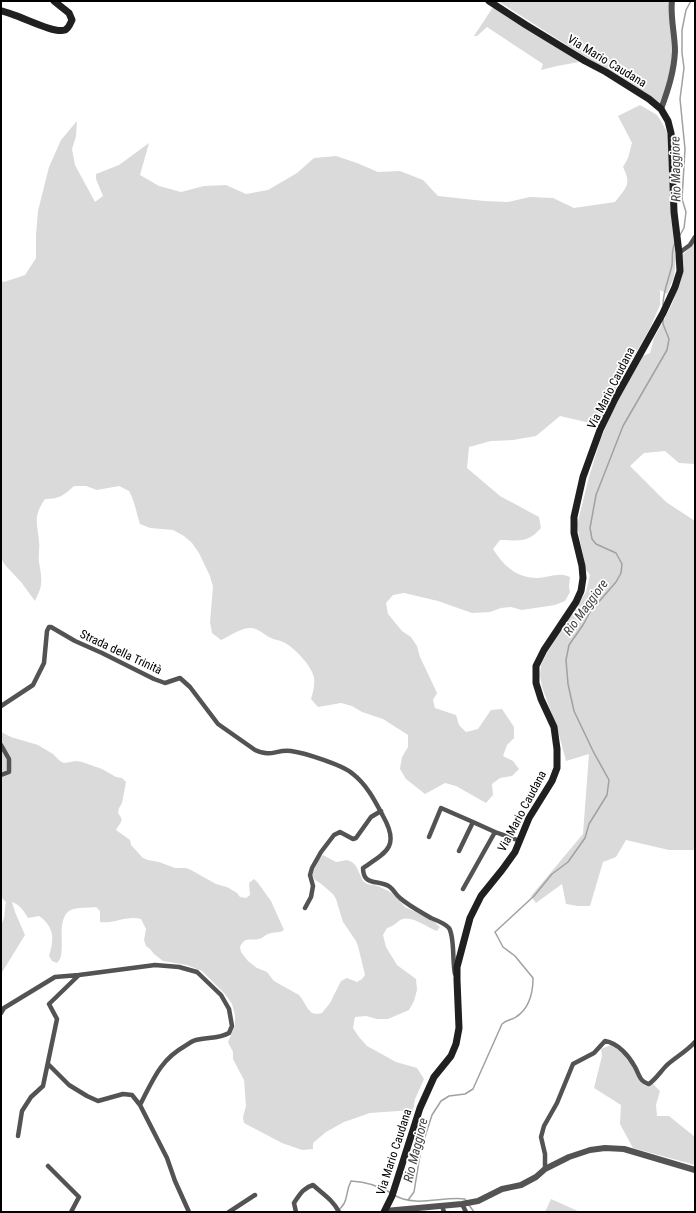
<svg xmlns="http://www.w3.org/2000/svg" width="696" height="1213" font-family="'Roboto Condensed',sans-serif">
<rect width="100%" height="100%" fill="#fff"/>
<path fill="#dadada" d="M498,1H670C669,24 674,48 671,71C669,82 664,93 659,104Z
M493,7L579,62L557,66L541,70L543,64L487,27L477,36H474Z
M640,105L657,115L661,121L668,134L670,206L676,258L674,277L667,294L660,290V305L650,328L616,388L599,425L560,416L536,436L513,440L491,441L469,447L467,468L500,496L539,517L541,528C527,544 519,540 500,540L493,549C503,565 516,578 537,578C544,578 551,575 558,575C562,574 567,576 570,577L569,587L570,592L565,601L555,605L522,610L511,607L501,608L490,612L472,613L438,601L404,593L393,595L386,603L388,614L402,631L411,637L417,646L420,657L437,693L433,700L435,708L456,715L459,725L466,732L478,729L491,710L502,709L514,727V738L507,745L503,756L513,761L519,769L512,776L500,778L492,784L493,795L486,803L456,786L445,783L425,794L406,779L400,769L402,757L408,747V735L383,719L362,712L352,706L341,703L318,707L311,699C313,692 315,686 314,678C313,667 293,646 283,642C279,640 275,640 271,638C265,635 259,629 252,628C242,627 230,636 221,640L212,633L210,622L213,587L210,576L199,553L192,543L184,536L173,530L150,528L140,524C136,512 135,502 129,491L119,486L97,490L86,486H74C63,496 59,499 45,499C33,517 37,521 39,541C40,548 38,555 39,562C40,569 42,576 41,584C41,589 37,596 35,601L21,582L5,565L1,558V281L4,282L25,275L36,258V235L38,211L49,167L61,140L77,121L76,136L72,149L75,165L95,202L103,196L96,179V174L119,165L149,143L140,175L159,186L181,192L204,186L226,185L246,194L268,190L297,173L314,158L336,156L357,163L378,172L400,171L423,180L438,196L484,201L508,202L530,197L553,198L574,208L615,202C626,187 632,185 623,167L628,158L632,143L618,116Z
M695,241V464L679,463L665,451L644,453L630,466L666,502L695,521V850H669L626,840L616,857L603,862L590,906H578L566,904L562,884L536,903L531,896L583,834L589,754L566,761L558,731L542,687L540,675L541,665L547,653L586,592L590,575L586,570L577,525L589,477L601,438L612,412L643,356L650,353L654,338L663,322L672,304L681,279L682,255L690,248Z
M1,732L11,737L38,745L53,754L60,761L64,763L76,761L82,762L102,769L116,777L122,778L126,782L122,803L119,808L118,813C125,822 120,822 116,830L130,840L131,845L143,858L148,860L159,862L175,868H186L191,870L216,884L227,887L237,893L240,897L246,898L250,895L249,883L254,879L258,883L271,901L284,930C278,934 274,931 268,934C265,935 263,938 259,939C250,941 245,936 240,947L241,952L248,961L257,968L267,972L274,981L299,995L302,999L308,1009L312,1013L317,1014L322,1013L330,1003L341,981L347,978L357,982L362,979L365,975L358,946L356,941L343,922L336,899L333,894L320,883L315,880L312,875L319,859L323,855L336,862L347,860L352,862L356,866L363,881L367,884L378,886L394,894L405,907L432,920L440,927L437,931C428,928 413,916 403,919C398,920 395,926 387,928L383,935L386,947L397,965L416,979L417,990L414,1001L409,1010L388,1019H377L366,1016L355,1017L353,1028L359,1037L367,1046L396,1062L417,1068L424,1079L415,1099L413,1110L370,1113L344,1122L326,1132L313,1143V1149L302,1150L282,1143L244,1123L243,1117L246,1106L244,1080L233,1059V1052L228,1042L235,1026V1015L232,1004L225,994L202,971L187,965L163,961L154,954L150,949L146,946L144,940L146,929L141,919C127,915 114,924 100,922V911L96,907C90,908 80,907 74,909C56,913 64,942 61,955C61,958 59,961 57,963L52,961L49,956C54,940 55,927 39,916L28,918C24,911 20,905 12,902L15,912L25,935L1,974V925C6,916 4,911 6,902L1,897Z
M611,1045L621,1052L632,1066L638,1078L645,1086L653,1084L660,1091L656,1105L657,1116H669L695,1137V1165L633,1148L620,1124L621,1105L594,1088L602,1056L601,1049Z
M551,1199L580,1212H545Z"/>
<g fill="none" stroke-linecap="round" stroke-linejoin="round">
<path stroke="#a1a1a1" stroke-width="1.5" d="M680,235L684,228L686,212L682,199L685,149L680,99L684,68L682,53V30L686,10L691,1
M663,305C663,291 669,279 672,265C673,257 671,250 675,243
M394,1195C416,1208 442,1196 465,1199L466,1201
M408,1200L414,1192L421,1149L432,1115L441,1101L449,1096L465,1094L473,1089L502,1024C506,1020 512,1020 516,1017C530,1008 533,993 533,978L515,956L503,947L495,932L534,896L552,874L568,862L585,838L589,824L607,795L609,780L593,751L574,711L568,684L566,660L569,645L583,625L590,612L616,582L621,573L622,564L616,553L596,544L592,539L590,528L596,495L623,426L667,350L669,339L663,324V319
M469,1205L474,1212
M336,1212C350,1202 344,1195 351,1181C366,1182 378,1185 391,1193"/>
<path stroke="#535353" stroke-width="4.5" d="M679,253L690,245L695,237
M1,706L33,685L44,663L47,631L49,627H51L75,641L102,653L154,679L165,683L180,678L190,687L218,724L255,750C272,758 276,749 291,751C305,753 343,765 353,774C367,785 375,801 383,816C400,846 387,852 363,868C363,887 379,879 390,887C394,890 396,895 400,898C409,906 421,912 431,918C436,920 446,924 449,928C455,938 452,961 455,974
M1,745L9,759V772L1,775
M429,837L441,808L473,822
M459,851L473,822L495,832
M463,889L495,832L520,841
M305,908L311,897L313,886L310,875L312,868L321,852L334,835L340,832L353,839L356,838L371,817L381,811
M1,1013L4,1008L55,977L79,975
M48,1064L69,1085L87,1096L98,1101L123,1094L132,1095L140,1105
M18,1136L22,1111L31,1097L43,1086L57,1019L49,1004L79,975L155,965L179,967L197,972L221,995L229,1009L232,1026L229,1033C219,1039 207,1037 196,1040C192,1041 188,1044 185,1046C160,1060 153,1080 140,1105L167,1158L175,1181L189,1212
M48,1166L79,1197L71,1212
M545,1169V1154L541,1137L544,1126L557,1103L573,1064L594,1053L605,1041C618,1043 629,1056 635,1067C638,1072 639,1078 643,1081C645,1083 646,1083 649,1084C656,1079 661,1071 667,1065C676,1057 687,1051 695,1042
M462,1204L466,1212
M442,1206L444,1212
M229,1212L255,1195
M296,1212L294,1203C300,1194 303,1188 313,1185C323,1194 333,1200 339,1212"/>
<path stroke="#535353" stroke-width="6" d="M661,109C668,90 674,72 675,51C675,36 670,15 672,1
M385,1211L462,1204L478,1201L502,1189L521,1185L536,1177L545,1169L569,1157L590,1150L605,1148L624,1149L695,1170"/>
<path stroke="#202020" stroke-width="7" d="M1,11C16,13 52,34 65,30C69,28 70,24 72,20L69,13L54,1
M384,1212L392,1196L420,1108L434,1077L451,1056L456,1044L459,1028L457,980V967L470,918L481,896L502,870L515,852L529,818L552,781L557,768V749L554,727L541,699L536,683V666L544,650L576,602L581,591L583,578L582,566L574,533V517L583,477L600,430L615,399L663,313L675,287L680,271L679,253L674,212L671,133L668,121L661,109L649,99L606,72L585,61L526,25L489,1"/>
</g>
<g text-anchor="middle" stroke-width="3.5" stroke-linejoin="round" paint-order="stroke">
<g font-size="12" fill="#000" stroke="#fff">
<text transform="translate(607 61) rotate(31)" y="4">Via Mario Caudana</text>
<text transform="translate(611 388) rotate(-63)" y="4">Via Mario Caudana</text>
<text transform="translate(121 652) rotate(25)" y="4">Strada della Trinità</text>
<text transform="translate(522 811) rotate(-62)" y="4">Via Mario Caudana</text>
<text transform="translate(394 1152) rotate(-72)" y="4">Via Mario Caudana</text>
</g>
<g font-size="13" font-style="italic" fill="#424242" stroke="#fff">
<text transform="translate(675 169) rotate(-91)" y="5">Rio Maggiore</text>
<text transform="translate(585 607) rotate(-54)" y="5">Rio Maggiore</text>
<text transform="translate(415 1150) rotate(-76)" y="5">Rio Maggiore</text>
</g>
</g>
<rect width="696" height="1213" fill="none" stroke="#000000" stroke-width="4"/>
</svg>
